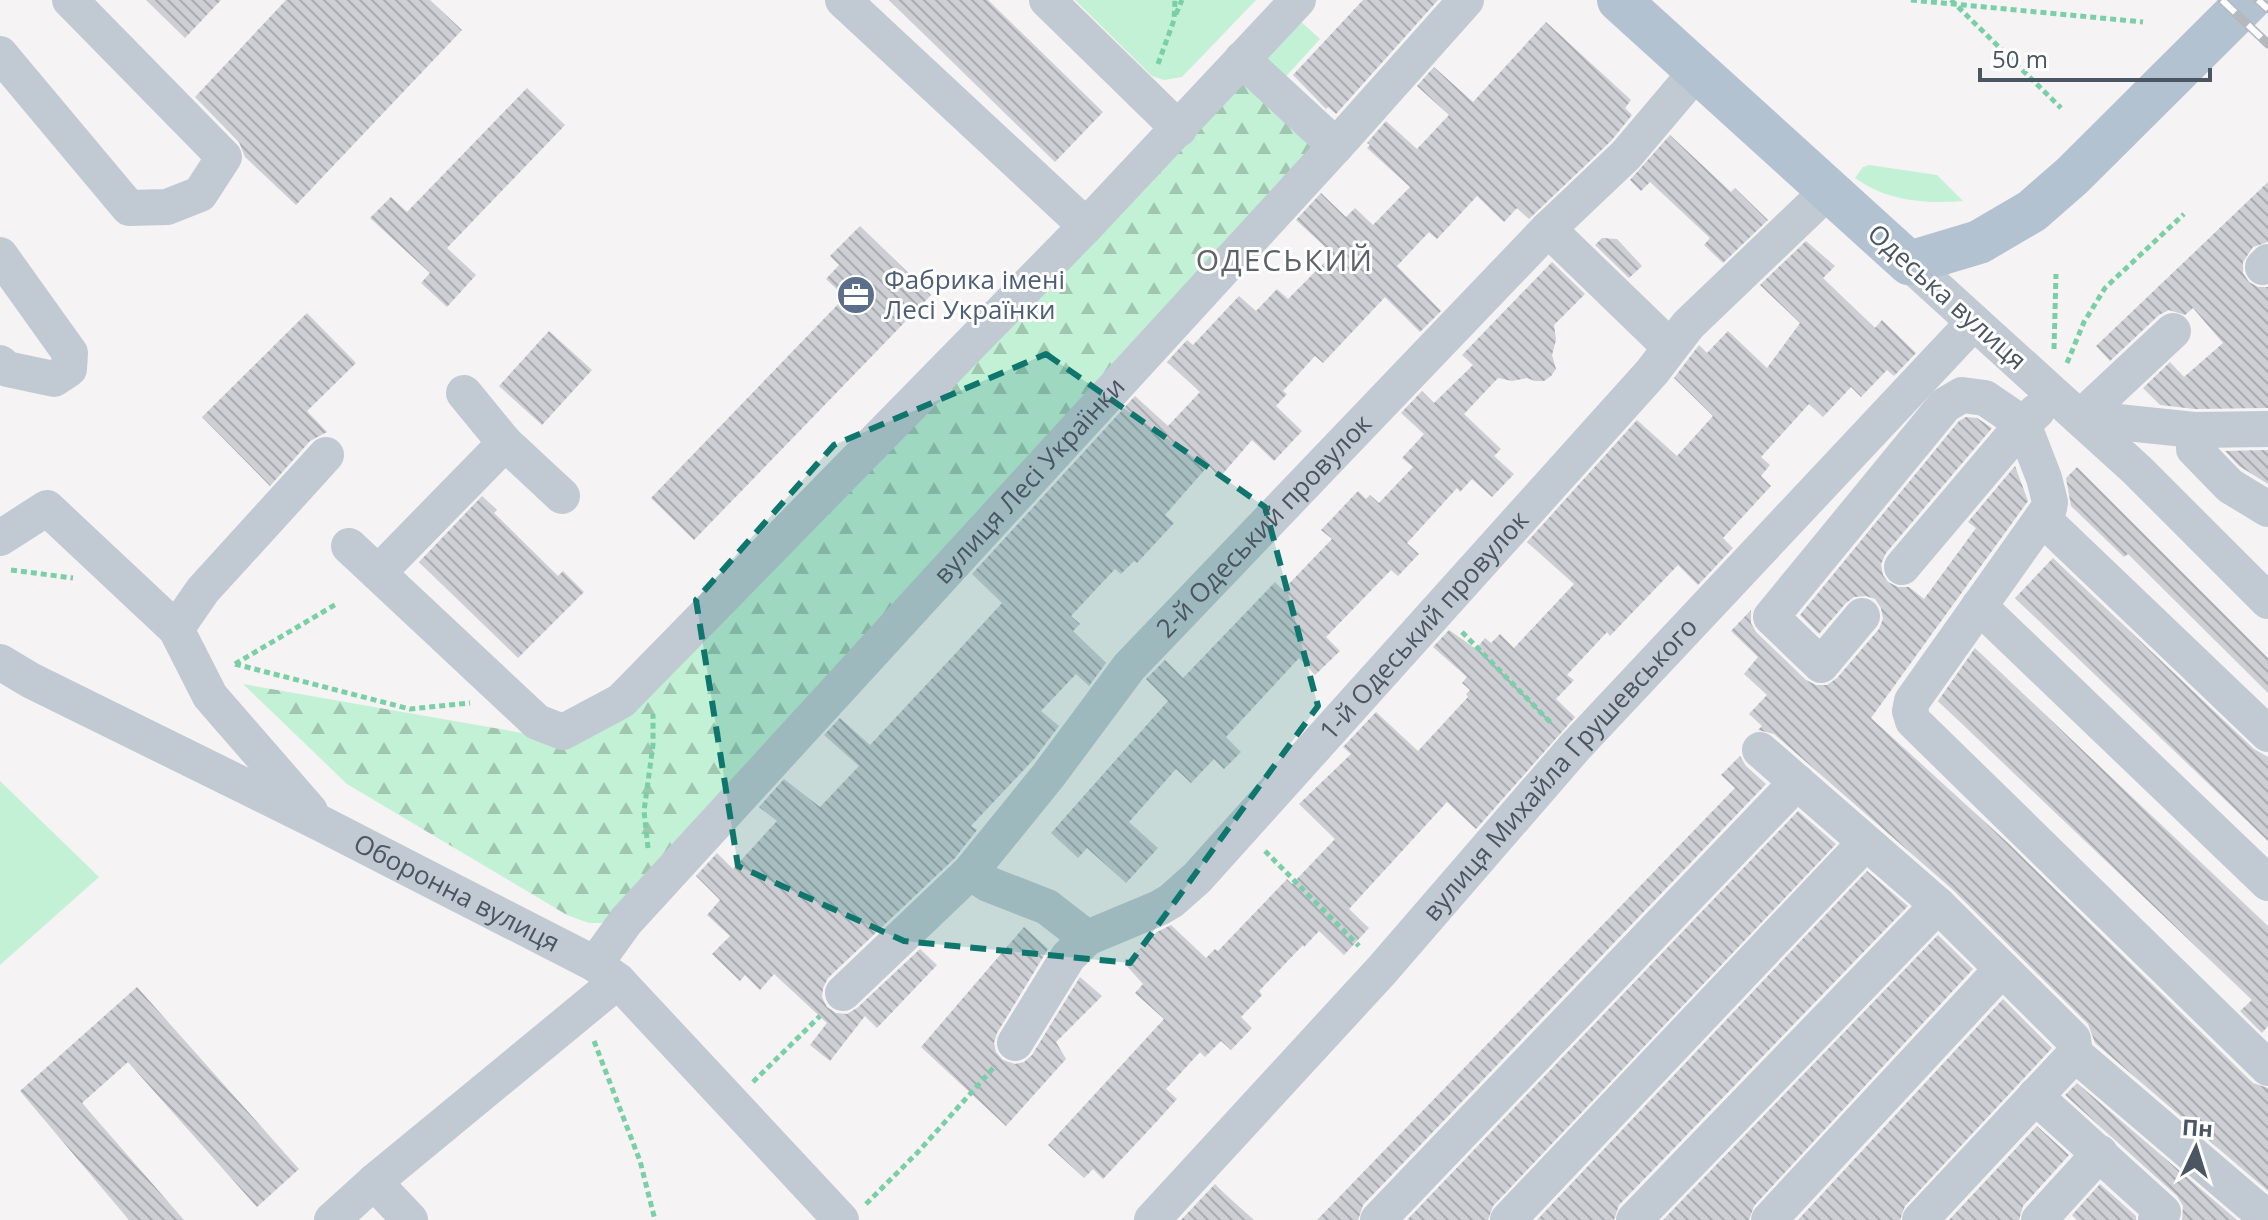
<svg xmlns="http://www.w3.org/2000/svg" width="2268" height="1220" font-family="'Open Sans',sans-serif">
<defs>
<pattern id="forest-firs" width="22" height="20" patternUnits="userSpaceOnUse" patternTransform="scale(2)"><rect width="22" height="20" fill="#c3f1d5"/><path d="M5 1l3.5 6h-7zM16 11l3.5 6h-7z" fill="#a0c6b0"/></pattern>
<pattern id="building-back-hatch" width="6" height="6" patternUnits="userSpaceOnUse" patternTransform="scale(2)"><rect width="6" height="6" fill="#cdcfd5"/><path d="M-1 5l2 2M0 0l6 6M5-1l2 2" fill="none" stroke="#a8abb0"/></pattern>
</defs>
<rect width="100%" height="100%" fill="#f5f3f3"/>
<path fill="#c3f1d5" d="M1075,0H1256L1182,77L1164,80L1152,76Z
M1297,18L1320,39L1279,84L1256,63Z
M1869,165L1937,175L1963,201C1924,204 1887,201 1855,178L1863,167Z
M0,781L99,877L0,965Z"/>
<path fill="url(#forest-firs)" d="M1244,74L1323,146L607,923H589L567,915L347,784L243,684L557,739Z"/>
<path fill="url(#building-back-hatch)" d="M146,0H221L185,38Z
M286,0H430L462,30L296,205L245,157L239,142L195,97Z
M889,0H988L1103,112L1055,162Z
M1363,0H1438L1336,114L1328,107L1326,109L1293,75Z
M1546,22L1631,100L1625,108L1632,115L1611,141L1529,219L1517,208L1504,222L1477,196L1437,239L1429,232L1397,266L1441,311L1420,332L1385,297L1323,363L1315,356L1283,391L1287,394L1276,406L1302,431L1274,461L1252,440L1220,477L1208,466L1165,515L1174,523L1137,563L1134,561L1121,574L1115,569L1071,616L1080,624L1073,631L1106,663L1089,686L1076,674L1041,711L1059,726L1034,759L971,826L977,830L955,858L828,978L823,988L822,997L827,1007L836,1013L847,1014L857,1008L920,949L937,965L877,1028L865,1016L830,1061L810,1045L827,1023L774,974L760,990L745,975L740,981L712,954L730,936L707,915L720,900L696,876L717,853L733,869L777,821L759,807L784,779L820,807L859,766L824,735L840,718L870,745L955,654L1002,603L972,574L1135,396L1168,426L1200,392L1167,362L1187,340L1193,345L1239,296L1256,311L1277,289L1288,299L1333,254L1296,220L1321,193L1346,217L1355,208L1373,225L1410,187L1367,148L1370,145L1367,143L1386,121L1417,149L1449,115L1417,86L1434,67L1473,102Z
M527,88L565,125L447,248L476,275L447,307L421,283L430,273L370,218L391,197L407,212Z
M1670,135L1731,192L1735,188L1768,220L1723,263L1704,245L1710,238L1650,182L1641,191L1630,180Z
M2268,182V242L2253,247L2243,262V273L2249,282L2258,287H2268V408L2195,409L2160,405L2143,388L2170,362L2184,377L2223,343L2193,308L2185,315L2169,310L2159,315L2110,361L2096,346Z
M860,226L931,295L694,540L651,498L845,297L826,279L839,265L830,256Z
M1602,238L1617,239L1642,266L1629,278L1595,245Z
M1806,241L1835,266L1823,278L1875,328L1882,320L1916,353L1894,376L1887,370L1861,397L1851,387L1823,417L1809,404L1761,457L1770,465L1761,476L1771,486L1723,538L1733,548L1698,585L1678,565L1610,636L1607,632L1567,675L1574,680L1556,699L1575,717L1476,829L1447,802L1349,909L1369,928L1344,955L1319,931L1304,947L1303,945L1259,991L1262,995L1241,1017L1252,1028L1231,1050L1221,1041L1205,1057L1200,1052L1166,1089L1177,1099L1159,1119L1103,1179L1093,1169L1084,1178L1048,1145L1164,1019L1135,993L1143,984L1125,964L1157,932L1171,925L1206,958L1215,949L1218,951L1287,879L1292,884L1335,839L1299,804L1351,754L1343,747L1376,712L1418,751L1468,697L1466,694L1470,690L1462,683L1467,677L1433,647L1449,630L1476,649L1485,638L1491,643L1500,634L1514,648L1574,584L1527,542L1637,420L1677,456L1713,416L1674,378L1699,345L1707,353L1728,331L1767,368L1800,323L1760,285Z
M1552,262L1585,294L1554,325L1556,340L1552,355L1556,369L1551,376L1544,381H1535L1527,378L1512,381L1498,378L1464,414L1501,449L1494,456L1514,474L1492,497L1472,479L1460,492L1457,488L1407,543L1419,554L1398,576L1391,570L1326,637L1340,651L1315,675L1299,658L1226,737L1241,752L1224,769L1214,759L1191,783L1176,769L1129,822L1158,848L1126,883L1087,848L1078,858L1051,833L1168,701L1146,679L1165,660L1183,678L1275,582L1283,590L1332,539L1321,530L1358,491L1366,499L1370,495L1379,503L1413,467L1402,458L1424,434L1401,413L1422,391L1434,403L1473,365L1462,355Z
M307,313L356,363L307,411L327,432L310,441L270,486L202,417Z
M549,331L592,370L542,425L499,386Z
M1966,417L1977,418L1992,428L1886,553L1881,564L1883,575L1888,582L1898,587H1909L1924,599L1976,528L1968,522L2015,466L2028,501L1871,718L2008,843L2253,1083L2268,1088V1191L2095,1043L2088,1024L1952,889L1774,734L1758,730L1762,726L1749,714L1767,695L1744,674L1758,657L1731,631L1751,610V623L1756,632L1806,680L1816,685H1827L1837,678L1879,629L1883,619L1881,608L1875,599L1866,596L1854,597L1846,603L1819,634L1800,615L1959,421Z
M2268,450V484L2239,466L2225,451Z
M2077,467L2268,658V693L2128,554L2124,557L2071,506L2066,478Z
M482,496L497,510L494,513L558,576L563,571L584,592L518,658L419,562Z
M2053,558L2254,749L2268,757V841L2015,598Z
M1975,648L2268,926V1026L2262,1033L2240,1011L2252,1000L1938,701Z
M1740,756L1746,766L1766,784L1363,1205L1358,1220H1317L1735,788L1721,775Z
M1798,811L1836,844L1493,1206L1488,1220H1407Z
M1867,871L1908,906L1619,1205L1614,1220H1537Z
M1024,927L1048,949L997,1033L994,1043L996,1052L1003,1060L1015,1064L1024,1062L1032,1055L1080,977L1102,996L1056,1042L1066,1059L1006,1126L921,1047Z
M1938,935L1973,969L1754,1206L1749,1220H1663Z
M137,987L299,1169L257,1207L128,1062L82,1103L184,1220H129L20,1091Z
M2003,999L2052,1048L1905,1206L1900,1220H1798Z
M2077,1083L2237,1220H2182L2183,1206L2177,1196L2065,1095Z
M2037,1126L2069,1155L2023,1206L2019,1220H1949Z
M1215,1184L1225,1194L1254,1220H1181Z
M2100,1184L2136,1216V1220H2077L2072,1215Z"/>
<g fill="none" stroke-linecap="round" stroke-linejoin="round">
<path stroke="#7ad0a6" stroke-width="5" stroke-dasharray="6 4" stroke-linecap="butt" d="M1911,0L2143,22
M1951,0L2061,108
M1176,14L1182,0
M1158,64L1174,20L1175,0
M2054,349L2056,274
M2067,363L2084,322L2105,288L2184,214
M11,570L73,578
M1462,632L1553,725
M235,664L410,709L470,703
M235,664L338,603
M648,848L644,811L653,745V714
M1265,851L1359,946
M594,1041L640,1161L655,1220
M753,1082L820,1016
M866,1204L918,1152L996,1065"/>
<g stroke="#c1cad2" stroke-width="36">
<path d="M843,0L1086,226"/>
<path d="M1047,0L1179,129"/>
<path d="M0,54L129,208L167,207L200,194L224,157L70,0"/>
<path d="M1242,59L1336,146"/>
<path d="M1548,229L1670,347"/>
<path d="M0,255L70,353L69,369L54,379L7,369L0,363"/>
<path d="M1909,263L2137,470L2268,601"/>
<path d="M2263,267L2268,262"/>
<path d="M464,393L505,443L562,496"/>
<path d="M2080,418L2194,430L2268,429"/>
<path d="M2080,418L2173,331"/>
<path d="M2194,430V449L2230,486L2268,509"/>
<path d="M2042,518L2268,734"/>
<path d="M0,538L47,508L176,629L210,696L310,811"/>
<path d="M349,546L537,722L563,732L621,701L1086,226L1298,0"/>
<path d="M1902,567L2023,424L2037,411"/>
<path d="M378,573L505,443"/>
<path d="M1979,606L2268,883"/>
<path d="M1862,616L1821,665L1771,617L1945,405L1962,395L1985,398L2023,424L2044,478L2050,502L2049,508L1912,701L1910,711L1913,721L2268,1068"/>
<path d="M176,629L203,590L326,455"/>
<path id="s1" d="M0,662L30,680L322,824L595,964L618,981L841,1220"/>
<path d="M1760,750L1938,905L2073,1039L2075,1054L2268,1219"/>
<path d="M970,872L988,884L1047,907L1087,938"/>
<path id="s2" d="M595,964L626,921L1344,137L1466,0"/>
<path id="s3" d="M843,993L970,872L1048,776L1129,667L1548,229L1626,155L1697,71"/>
<path id="s4" d="M1015,1043L1068,957L1087,938L1159,908L1171,901L1197,878L1652,372L1688,325L1829,190"/>
<path d="M2035,1096L2163,1212L2156,1220"/>
<path d="M374,1182L410,1220"/>
<path d="M332,1220L374,1182L618,981"/>
<path id="s5" d="M1152,1220L1382,970L1575,747L1974,322"/>
<path d="M1378,1220L1797,782"/>
<path d="M1508,1220L1865,843"/>
<path d="M1634,1220L1938,905"/>
<path d="M1769,1220L2002,969"/>
<path d="M1920,1220L2075,1054"/>
<path d="M2039,1220L2100,1153"/>
</g>
<path stroke="#b3c2d1" stroke-width="44" d="M1619,0L1909,263L1979,242L2032,211L2072,176L2249,0"/>
<g stroke="#b5b8bd" stroke-width="9">
<path id="rail" d="M2222,0L2268,44
M2258,0L2268,9"/>
</g>
<use href="#rail" stroke="#fff" stroke-width="6" stroke-dasharray="18" stroke-linecap="butt"/>
</g>
<path fill="#0f766e" fill-opacity="0.2" stroke="#0f766e" stroke-width="6" stroke-dasharray="16 10" stroke-linejoin="round" d="M1046,354L1265,507L1318,706L1130,963L904,941L738,866L696,600L834,445Z"/>
<defs>
<g id="office-disc" transform="scale(2)"><circle r="9.5" fill="#5c6f8a" stroke="#fff"/><path d="M-6-3h4V-5.5h4V-3h4V5H-6ZM-1-4.5V-3h2v-1.5ZM-6 0V1H6V0Z" fill="#fff"/></g>
</defs>
<g fill-rule="evenodd">
<use href="#office-disc" x="856" y="295"/>
</g>
<g text-anchor="middle" stroke-width="6" stroke-linejoin="round" paint-order="stroke">
<g font-size="26" fill="#4e5e75" stroke="#fff" text-anchor="start">
<text x="884" y="289">Фабрика імені<tspan x="884" dy="30">Лесі Українки</tspan></text>
</g>
<g font-size="26" fill="#4a5661" stroke="#fff">
<text transform="translate(1947 297) rotate(42)" y="9">Одеська вулиця</text>
<text dy="9" stroke="none"><textPath href="#s2" startOffset="650">вулиця Лесі Українки</textPath></text>
<text dy="9" stroke="none"><textPath href="#s3" startOffset="630">2-й Одеський провулок</textPath></text>
<text dy="9" stroke="none"><textPath href="#s4" startOffset="594">1-й Одеський провулок</textPath></text>
<text dy="9" stroke="none"><textPath href="#s5" startOffset="608">вулиця Михайла Грушевського</textPath></text>
<text dy="9" stroke="none"><textPath href="#s1" startOffset="512">Оборонна вулиця</textPath></text>
</g>
<g font-size="30" letter-spacing="2" fill="#5f6368" stroke="#fff">
<text x="1285" y="271">ОДЕСЬКИЙ</text>
</g>
</g>
<g transform="translate(2196 1148) rotate(4)" stroke="#ffffff" stroke-width="6" paint-order="stroke">
<path d="M0-6L14 30L0 20L-14 30Z" fill="#4a5661"/>
<text y="-12" font-size="22" font-weight="bold" text-anchor="middle" fill="#4a5661">Пн</text>
</g>
<path d="M1980 68v12h230v-12" fill="none" stroke="#4a5661" stroke-width="4"/>
<text x="1992" y="68" font-size="24" fill="#4a5661" stroke="#ffffff" stroke-width="6" paint-order="stroke">50 m</text>
</svg>
